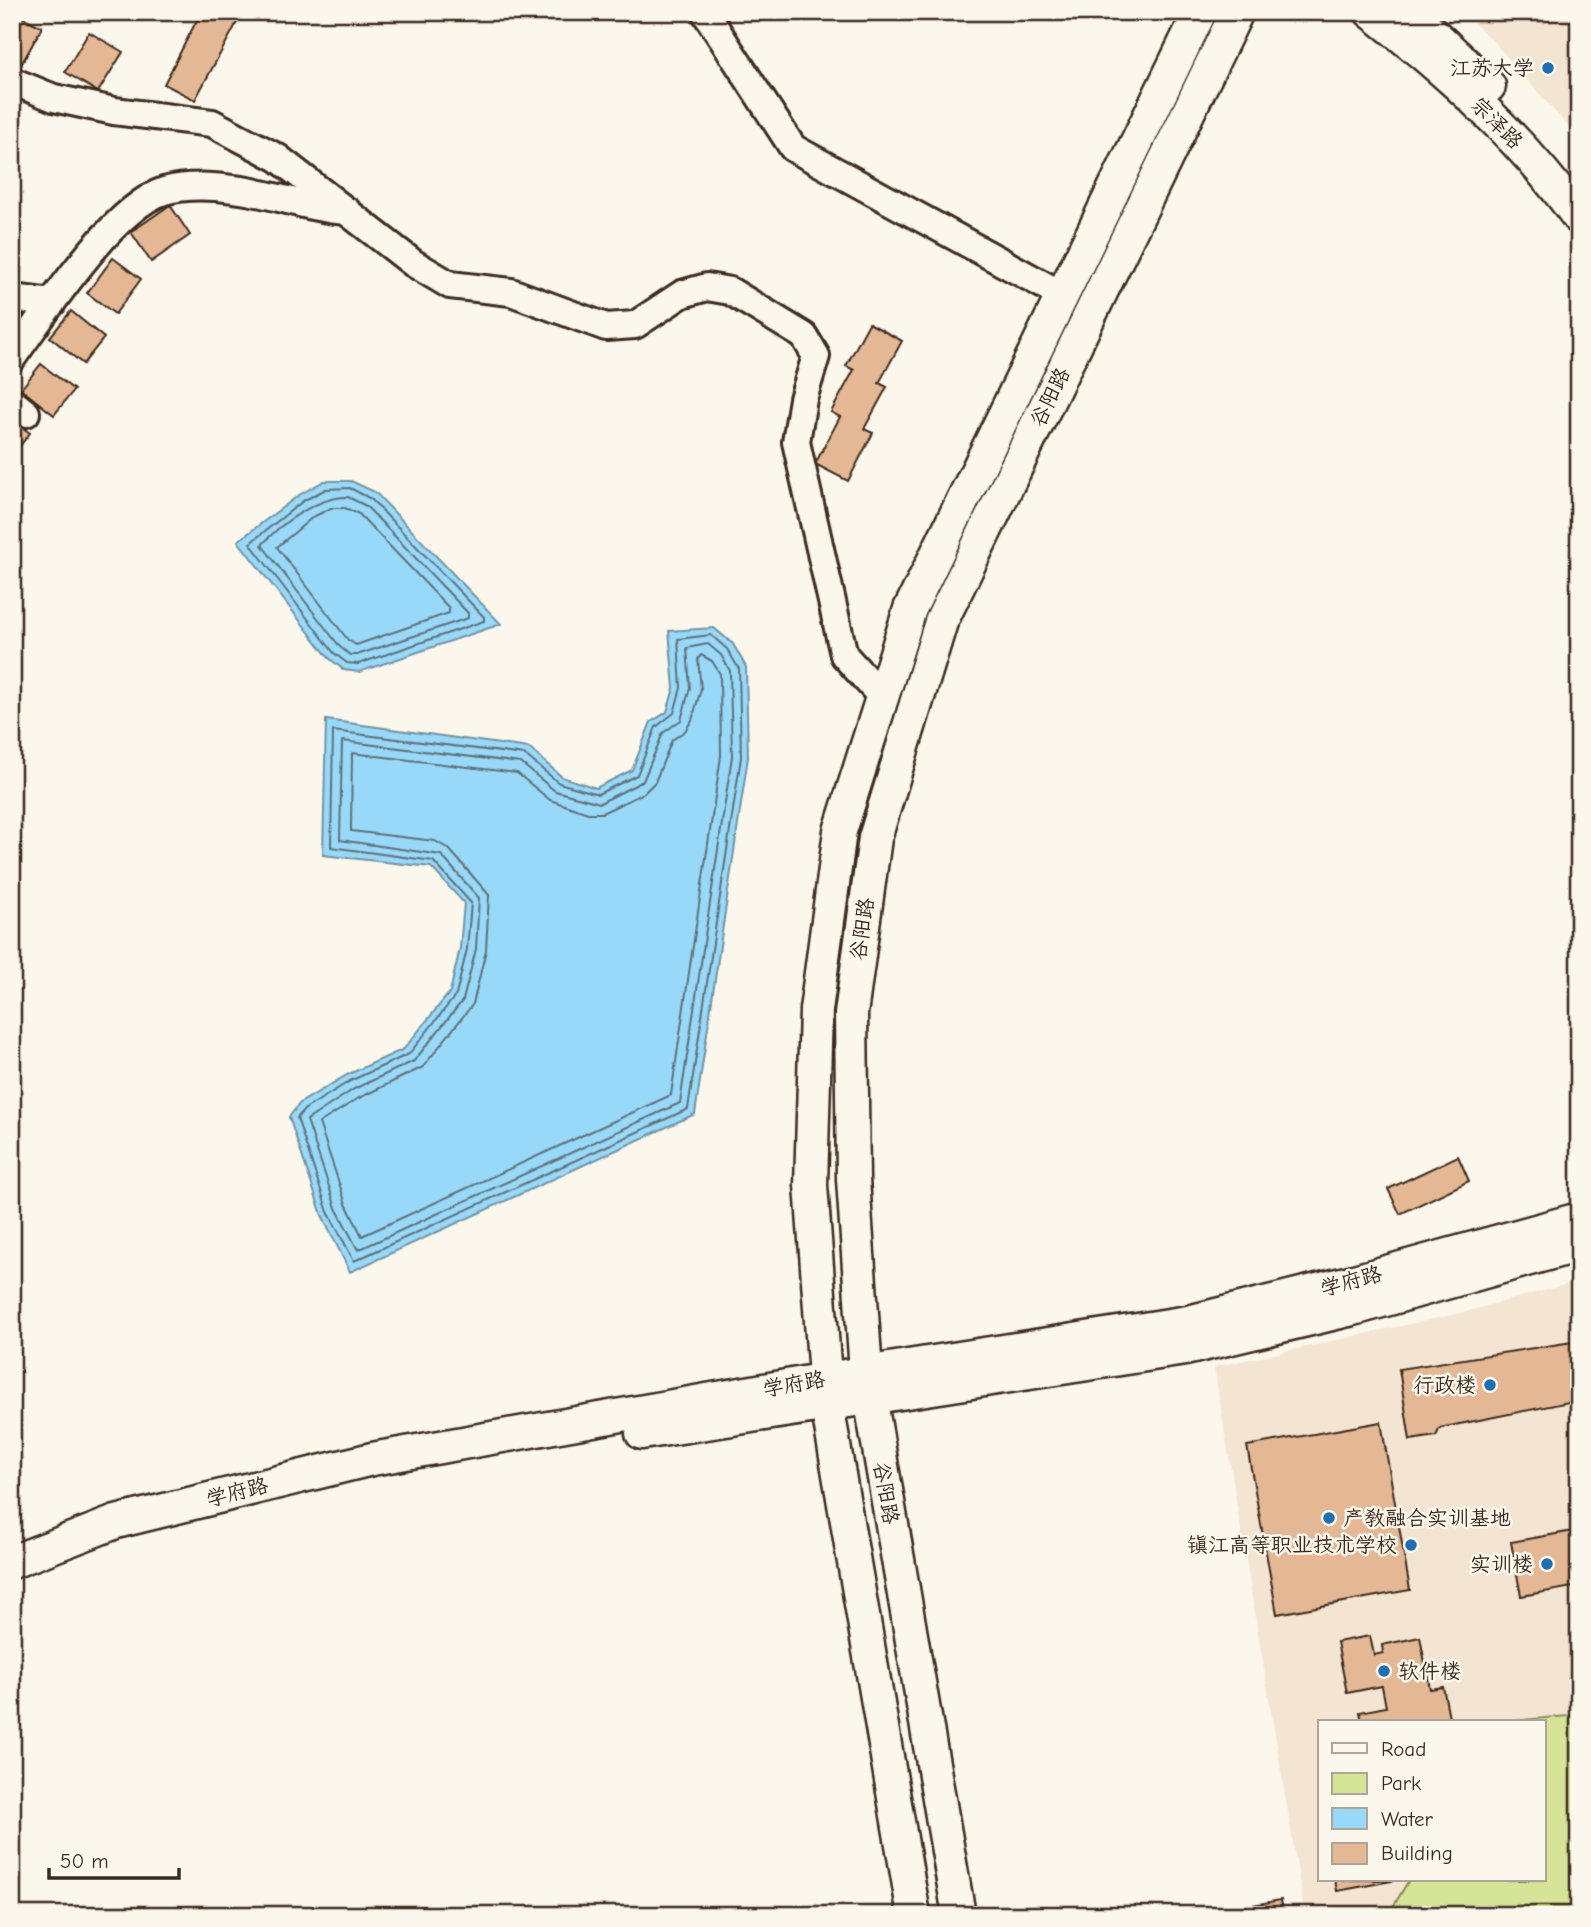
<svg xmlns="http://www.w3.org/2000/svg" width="1591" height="1927" font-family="'Comic Neue','LXGW WenKai TC',sans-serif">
<rect width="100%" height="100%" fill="#fbf7ec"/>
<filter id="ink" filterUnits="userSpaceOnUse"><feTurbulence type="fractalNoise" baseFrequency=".0143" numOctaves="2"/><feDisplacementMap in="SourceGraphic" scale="14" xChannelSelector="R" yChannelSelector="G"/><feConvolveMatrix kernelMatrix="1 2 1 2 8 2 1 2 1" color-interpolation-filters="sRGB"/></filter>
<g filter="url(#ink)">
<path fill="#f4e4d2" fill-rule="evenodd" d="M1462,12H1579V139L1494,42Z
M1579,1281V1915H1305L1214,1367L1465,1312ZM1320,1722H1544V1880H1320Z"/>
<path fill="#d6e497" stroke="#88875a" stroke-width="2" d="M1579,1715V1915H1388L1409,1880H1544V1722H1500Z"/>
<path fill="#98d9fa" stroke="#7393a2" stroke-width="2" d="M324,481H351L375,492L501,624L359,672L344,670L329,658L238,541L299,495Z
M714,628L733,644L746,667L748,757L695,1114L350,1272L322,1215L289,1117L300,1103L347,1075L404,1049L450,992L460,948L464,903L431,867L323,855L326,720L529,748L562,777L596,788L632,770L651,722L667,712L674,688L669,631Z"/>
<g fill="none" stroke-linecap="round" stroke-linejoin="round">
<path stroke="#607076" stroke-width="2" d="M350,488L371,499L484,617V621L358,664L347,663L334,653L250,543L303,501L326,489Z
M348,497L366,506L468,613V618L357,655H350L340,647L262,545C280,523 320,496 348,497Z
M331,508H345L359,514L449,608V613L356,645L348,640L277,547L313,517Z
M711,635L727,649L739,669L741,757L688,1109L354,1261L328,1212L297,1118L305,1109L350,1081L409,1054L456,995L467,949L471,903L433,861L331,847L333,731L525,755L559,783L598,794L637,775L656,727L674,713L681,688L678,639Z
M708,644L721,655L730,671L732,756L680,1103L358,1250L336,1208L307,1120L354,1089L414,1061L463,1000L476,949L479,898L441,855L340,840L342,741L521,763L555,791L600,803L643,781L663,733L681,720L690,688L687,648Z
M701,655L712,661L720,674L721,756L671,1095L362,1236L346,1204L319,1123L359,1098L423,1067L473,1004L486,950L489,895L449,849L435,841L351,831L352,753L517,773L550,800L588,813H602L644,793L655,782L672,740L685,731L692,720L701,689L698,659Z"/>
</g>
<path fill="#e5b895" stroke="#3b2a1e" stroke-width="2" d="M12,12L42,27L20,67L12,62Z
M201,12H226L239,19L195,100L164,84Z
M89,32L123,52L98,92L65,72Z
M170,205L190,235L151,262L131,232Z
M113,258L141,279L115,314L87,293Z
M71,311L104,338L83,364L50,337Z
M869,323L902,341L879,383L887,387L864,429L873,433L848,481L815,464L840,417L831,412L854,370L846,366Z
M41,364L74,390L54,415L21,389Z
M12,420L30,433L12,456Z
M1458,1156L1469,1181L1400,1214L1388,1189Z
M1579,1341V1400L1440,1428L1436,1436L1410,1440L1399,1369Z
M1381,1422L1410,1590L1277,1614L1247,1446Z
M1579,1530V1586L1521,1596L1511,1542Z
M1370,1636L1374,1655L1383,1653L1382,1645L1420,1637L1430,1689L1443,1687L1450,1722H1362L1360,1712L1386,1707L1382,1686L1347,1693L1337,1642Z
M1579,1676V1708H1575L1569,1677Z
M1335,1880H1397L1337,1891Z
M1281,1900L1284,1915H1196Z"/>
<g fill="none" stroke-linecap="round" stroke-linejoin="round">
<g stroke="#3b2a1e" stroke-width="32">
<path id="minor" d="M705,12L793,148L1062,295
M12,81L54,98L114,111L212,123L278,158L413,263L450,285L511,292L606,327L635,325L682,294L707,287L730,291L804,336L816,356L803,399L796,442L844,655L882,697
M12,303L20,299L52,303
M12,358C45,313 112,208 164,191C185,185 212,186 233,189C272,193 308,209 347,211
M12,402L26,413"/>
</g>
<g stroke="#3b2a1e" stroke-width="37">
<path id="major" d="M1371,12C1448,72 1521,138 1579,218
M1410,12L1489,86
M642,1433L1185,1349L1357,1308L1579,1245
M12,1562L116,1522L372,1459L826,1379L1188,1322L1354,1281L1579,1219
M914,1915L827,1404L811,1185L816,1010L840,831L910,609L1200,12
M959,1915L866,1373L853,1179L851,1014L875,838L941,622L1237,12"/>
</g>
<use href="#minor" stroke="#fbf7ec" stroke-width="26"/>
<use href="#major" stroke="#fbf7ec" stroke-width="32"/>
</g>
</g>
<g fill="#1f6fb2" stroke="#fbf7ec" stroke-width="2.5">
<circle cx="1548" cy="68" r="7"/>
<circle cx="1490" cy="1385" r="7"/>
<circle cx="1329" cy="1518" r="7"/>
<circle cx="1411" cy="1545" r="7"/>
<circle cx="1547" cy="1564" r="7"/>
<circle cx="1384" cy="1671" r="7"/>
</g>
<g text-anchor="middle" stroke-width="5" stroke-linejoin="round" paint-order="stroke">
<g font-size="21" fill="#3b2a1e" stroke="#fbf7ec" text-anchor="end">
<text x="1534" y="75">江苏大学</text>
<text x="1476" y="1392">行政楼</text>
<text x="1343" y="1525" text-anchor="start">产教融合实训基地</text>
<text x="1397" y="1552">镇江高等职业技术学校</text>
<text x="1533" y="1571">实训楼</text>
<text x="1398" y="1678" text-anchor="start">软件楼</text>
</g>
<g font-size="21" fill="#3b2a1e" stroke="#fbf7ec">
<text transform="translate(1497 123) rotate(45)" y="7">宗泽路</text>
<text transform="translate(1050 397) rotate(-64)" y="7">谷阳路</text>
<text transform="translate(862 929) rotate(-82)" y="7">谷阳路</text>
<text transform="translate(1351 1281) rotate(-15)" y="7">学府路</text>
<text transform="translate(794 1384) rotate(-10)" y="7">学府路</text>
<text transform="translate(237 1492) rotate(-14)" y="7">学府路</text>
<text transform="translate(886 1493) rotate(80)" y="7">谷阳路</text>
</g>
</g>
<rect width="1591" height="1927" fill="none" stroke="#fbf7ec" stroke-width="42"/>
<rect x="21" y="21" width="1549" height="1885" fill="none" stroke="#3b2a1e" stroke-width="2.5" filter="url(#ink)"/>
<rect x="1318" y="1720" width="228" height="161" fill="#fbf7ec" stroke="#aea59a" stroke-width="2"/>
<rect x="1332" y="1743" width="35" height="10" fill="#fbf7ec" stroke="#aea59a" stroke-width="2"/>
<text x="1381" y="1756" font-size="21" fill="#3b2a1e">Road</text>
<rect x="1332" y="1773" width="35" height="21" fill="#d6e497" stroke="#aea59a" stroke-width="2"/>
<text x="1381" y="1790" font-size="21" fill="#3b2a1e">Park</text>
<rect x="1332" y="1808" width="35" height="21" fill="#98d9fa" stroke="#aea59a" stroke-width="2"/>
<text x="1381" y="1826" font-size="21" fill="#3b2a1e">Water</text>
<rect x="1332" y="1843" width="35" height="21" fill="#e5b895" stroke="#aea59a" stroke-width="2"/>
<text x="1381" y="1860" font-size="21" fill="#3b2a1e">Building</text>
<path d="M49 1868v10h130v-10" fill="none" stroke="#3b2a1e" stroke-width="3.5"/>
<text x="60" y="1868" font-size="21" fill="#3b2a1e" stroke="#fbf7ec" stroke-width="5" paint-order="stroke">50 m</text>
</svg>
